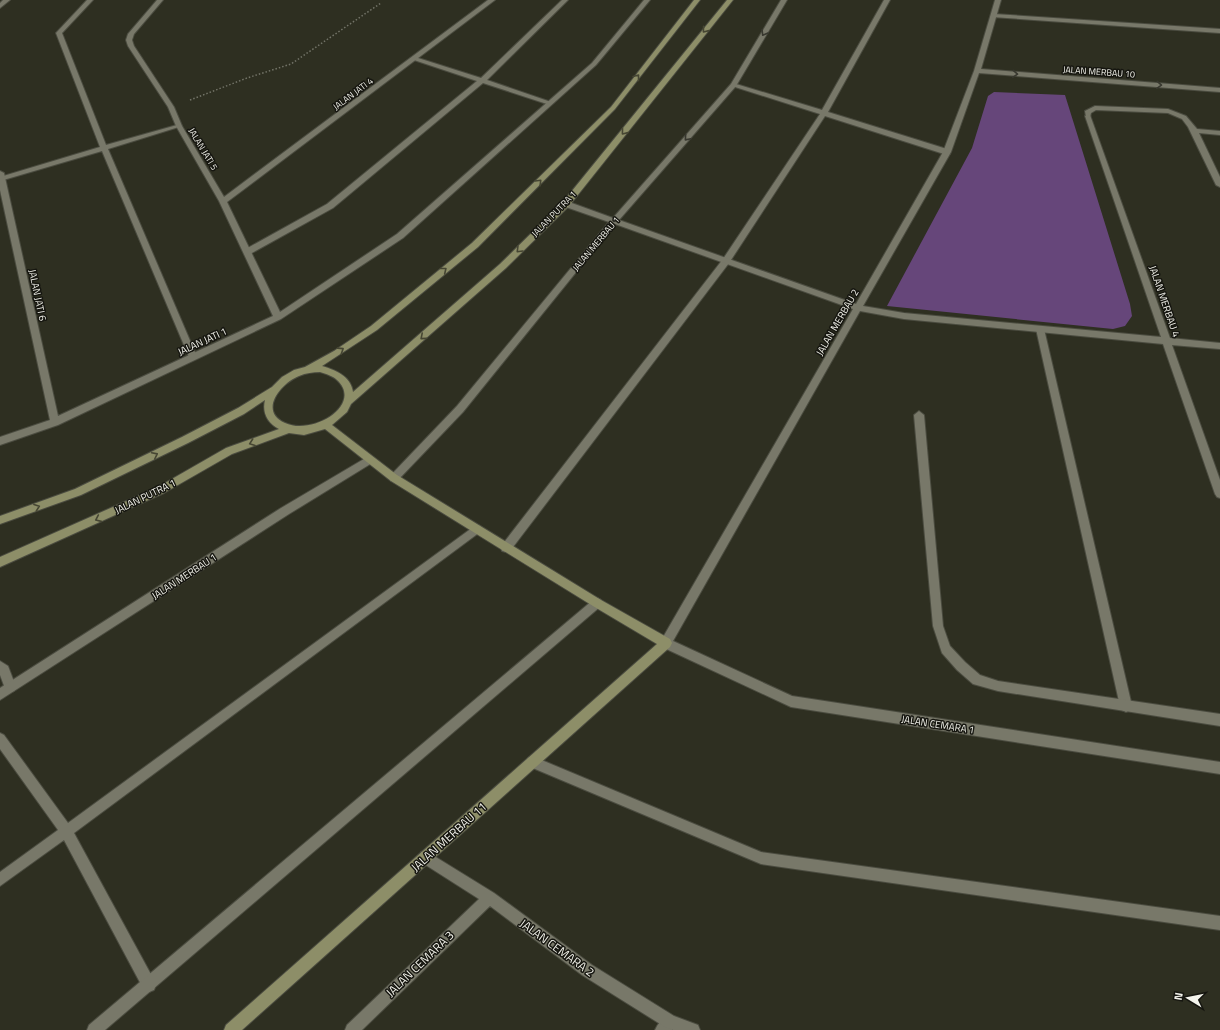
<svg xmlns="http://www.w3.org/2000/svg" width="1220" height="1030" font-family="'Titillium Web',sans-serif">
<rect width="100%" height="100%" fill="#2e2f21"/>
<path fill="#66467a" d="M994,92L1065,95L1130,304L1132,316L1125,326L1113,329L887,306L972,148L988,96Z"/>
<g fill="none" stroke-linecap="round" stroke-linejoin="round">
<g stroke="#4b4c40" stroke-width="2">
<path id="lane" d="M87,0H93L62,33L106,145L177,125L182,126L108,149L197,357L193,360L189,357L102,151L0,181V177L100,147L56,33Z
M562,0H568L487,80L551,102V104H547L483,83L333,208L250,254H244V250L327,204L477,81L414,60V58H418L481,78Z
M884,0H890L828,112L950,150V154H944L825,116L729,263L510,551L506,552L502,551L501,548L502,545L723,259L820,114L732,86V84H736L822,110Z
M994,14L1220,29V33L992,17V15Z
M1095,106L1168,109L1186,116L1197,129L1220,131V135L1199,133L1220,177V187L1216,185L1188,127L1182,119L1168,113L1096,110L1091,113L1090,117H1086L1085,111Z
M1040,326L1044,329L1132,706L1130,710L1126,712L1122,710L1120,706L1036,329Z
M476,525L480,526L481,529L480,532L74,833L154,980L156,985L154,990L149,992L144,990L64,840L0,886V872L58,830L0,749V733L4,735L68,823Z
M0,661L8,666L16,687L14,691L10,692L6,691L0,675Z
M532,756L761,852L1220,916V930L761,864L528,766L526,762L528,758Z
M670,1015L675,1017L677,1022L672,1030H655C658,1023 663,1018 670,1015Z"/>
</g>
<g stroke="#4b4c40" stroke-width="2">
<path id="street" d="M3,0H10L0,8V3Z
M157,0H163L134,34L132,40L134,46L174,107L182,126L224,197L488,0H495L227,202L280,312L397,234L592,63L644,0H650L596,65L403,238L281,319L58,425L0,445V437L50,420L0,190V171L4,173L58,416L273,316L219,201L176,126L168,107L128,46L126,40L128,34Z
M781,0H787L736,86L619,220L856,304L943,152L974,71L995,0H1001L981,69L1220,88V92L979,73L951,152L863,306L904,313L1161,337L1085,116L1090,115L1170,338L1220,343V349L1172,345L1220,480V498L1217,497L1215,494L1163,344L904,319L860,311L673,641L792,696L1220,762V774L791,707L662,647L660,643L662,639L853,309L615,224L463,412L397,481H391L389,478L391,475L457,406L609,222L563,206V202H569L613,218L731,84Z
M919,411L924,415L943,626L950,646L965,662L980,675L998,681L1220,714V726L998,691L973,684L957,670L942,653L933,626L914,415Z
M369,456L372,457L374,460L372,463L289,514L0,700V688L281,508Z
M597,598L601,600L602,603L601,606L105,1030H87L89,1025L593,600Z
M426,851L494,893L592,965L674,1016L698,1025L700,1030H673L665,1027L582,975L490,906L362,1030H345L347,1025L479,899L421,862L420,857L421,852Z"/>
</g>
<g stroke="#4b4c40" stroke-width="2">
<path id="secondary" d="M694,0H700L615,109L478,247L377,330L322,366C335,370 351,376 353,392L500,264L563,202L727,0H733L569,206L506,268L351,404L347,412L332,425L397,475L601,600L670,639L672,643L670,647L242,1030H224L226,1025L657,644L593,606L391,481L325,429L304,435L289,433L232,454L164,493L0,567V557L158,487L226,448L279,429C267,423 262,412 265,400L244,414L188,443L81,495L0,524V516L75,489L182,437L238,408L272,387L282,377L294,370L305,367L334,351L371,326L472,243L611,107ZM320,372C326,374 333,376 337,380C364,405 312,436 285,423C258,411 281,383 299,376C306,373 313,372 320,372Z"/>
</g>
<path stroke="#737468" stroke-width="1.5" stroke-dasharray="1.5 2" stroke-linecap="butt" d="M190,100L247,78L291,64L381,3"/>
<use href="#lane" fill="#787869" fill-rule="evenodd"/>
<use href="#street" fill="#787869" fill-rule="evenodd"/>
<use href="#secondary" fill="#8d8e68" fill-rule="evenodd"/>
</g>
<defs><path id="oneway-chevron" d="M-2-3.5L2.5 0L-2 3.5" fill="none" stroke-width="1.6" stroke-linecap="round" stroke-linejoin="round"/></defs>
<g stroke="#464633">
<use href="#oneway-chevron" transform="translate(705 30) rotate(129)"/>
<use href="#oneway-chevron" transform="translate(637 77) rotate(-52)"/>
<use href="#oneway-chevron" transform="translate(624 132) rotate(129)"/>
<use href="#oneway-chevron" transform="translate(539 182) rotate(-45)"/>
<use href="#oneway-chevron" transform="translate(519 250) rotate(135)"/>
<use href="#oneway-chevron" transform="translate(444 270) rotate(-39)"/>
<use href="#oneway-chevron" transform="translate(423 337) rotate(139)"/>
<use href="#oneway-chevron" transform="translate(341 350) rotate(-33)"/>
<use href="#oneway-chevron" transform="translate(252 443) rotate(160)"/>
<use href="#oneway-chevron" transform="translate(155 455) rotate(-26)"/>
<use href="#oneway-chevron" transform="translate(37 507) rotate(-20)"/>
<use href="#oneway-chevron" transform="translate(98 519) rotate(156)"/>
</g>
<g stroke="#38382f">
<use href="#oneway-chevron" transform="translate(764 33) rotate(121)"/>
<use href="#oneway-chevron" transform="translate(1015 74) rotate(4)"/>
<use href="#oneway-chevron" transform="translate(1159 85) rotate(4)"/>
<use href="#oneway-chevron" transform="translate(687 138) rotate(131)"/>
</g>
<g text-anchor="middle" stroke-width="3" stroke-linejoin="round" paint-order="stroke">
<g font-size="9" fill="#f4f4ec" stroke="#161610">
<text transform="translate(1099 72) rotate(4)" y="3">JALAN MERBAU 10</text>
<text transform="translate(353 94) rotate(-37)" y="3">JALAN JATI 4</text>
<text transform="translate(203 149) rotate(59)" y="3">JALAN JATI 5</text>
<text transform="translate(554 214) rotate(-46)" y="3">JALAN PUTRA 1</text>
<text transform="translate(596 244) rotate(-50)" y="3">JALAN MERBAU 1</text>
</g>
<g font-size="10" fill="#f4f4ec" stroke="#161610">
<text transform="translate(38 295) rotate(78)" y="4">JALAN JATI 6</text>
<text transform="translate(1165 301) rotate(71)" y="4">JALAN MERBAU 4</text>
<text transform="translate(837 322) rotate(-60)" y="4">JALAN MERBAU 2</text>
<text transform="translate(202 341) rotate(-25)" y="4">JALAN JATI 1</text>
<text transform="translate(145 496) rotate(-26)" y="4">JALAN PUTRA 1</text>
<text transform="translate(184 576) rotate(-33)" y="4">JALAN MERBAU 1</text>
<text transform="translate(938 724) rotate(9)" y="4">JALAN CEMARA 1</text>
</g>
<g font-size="12" fill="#f4f4ec" stroke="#161610">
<text transform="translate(449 837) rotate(-42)" y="4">JALAN MERBAU 11</text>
<text transform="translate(557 948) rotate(36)" y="4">JALAN CEMARA 2</text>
<text transform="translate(420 964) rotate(-44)" y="4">JALAN CEMARA 3</text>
</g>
</g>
<g transform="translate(1188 998) rotate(280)" stroke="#161610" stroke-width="3" paint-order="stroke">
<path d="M0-3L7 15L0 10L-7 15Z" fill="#f4f4ec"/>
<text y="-6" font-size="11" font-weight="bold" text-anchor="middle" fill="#f4f4ec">N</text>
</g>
</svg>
